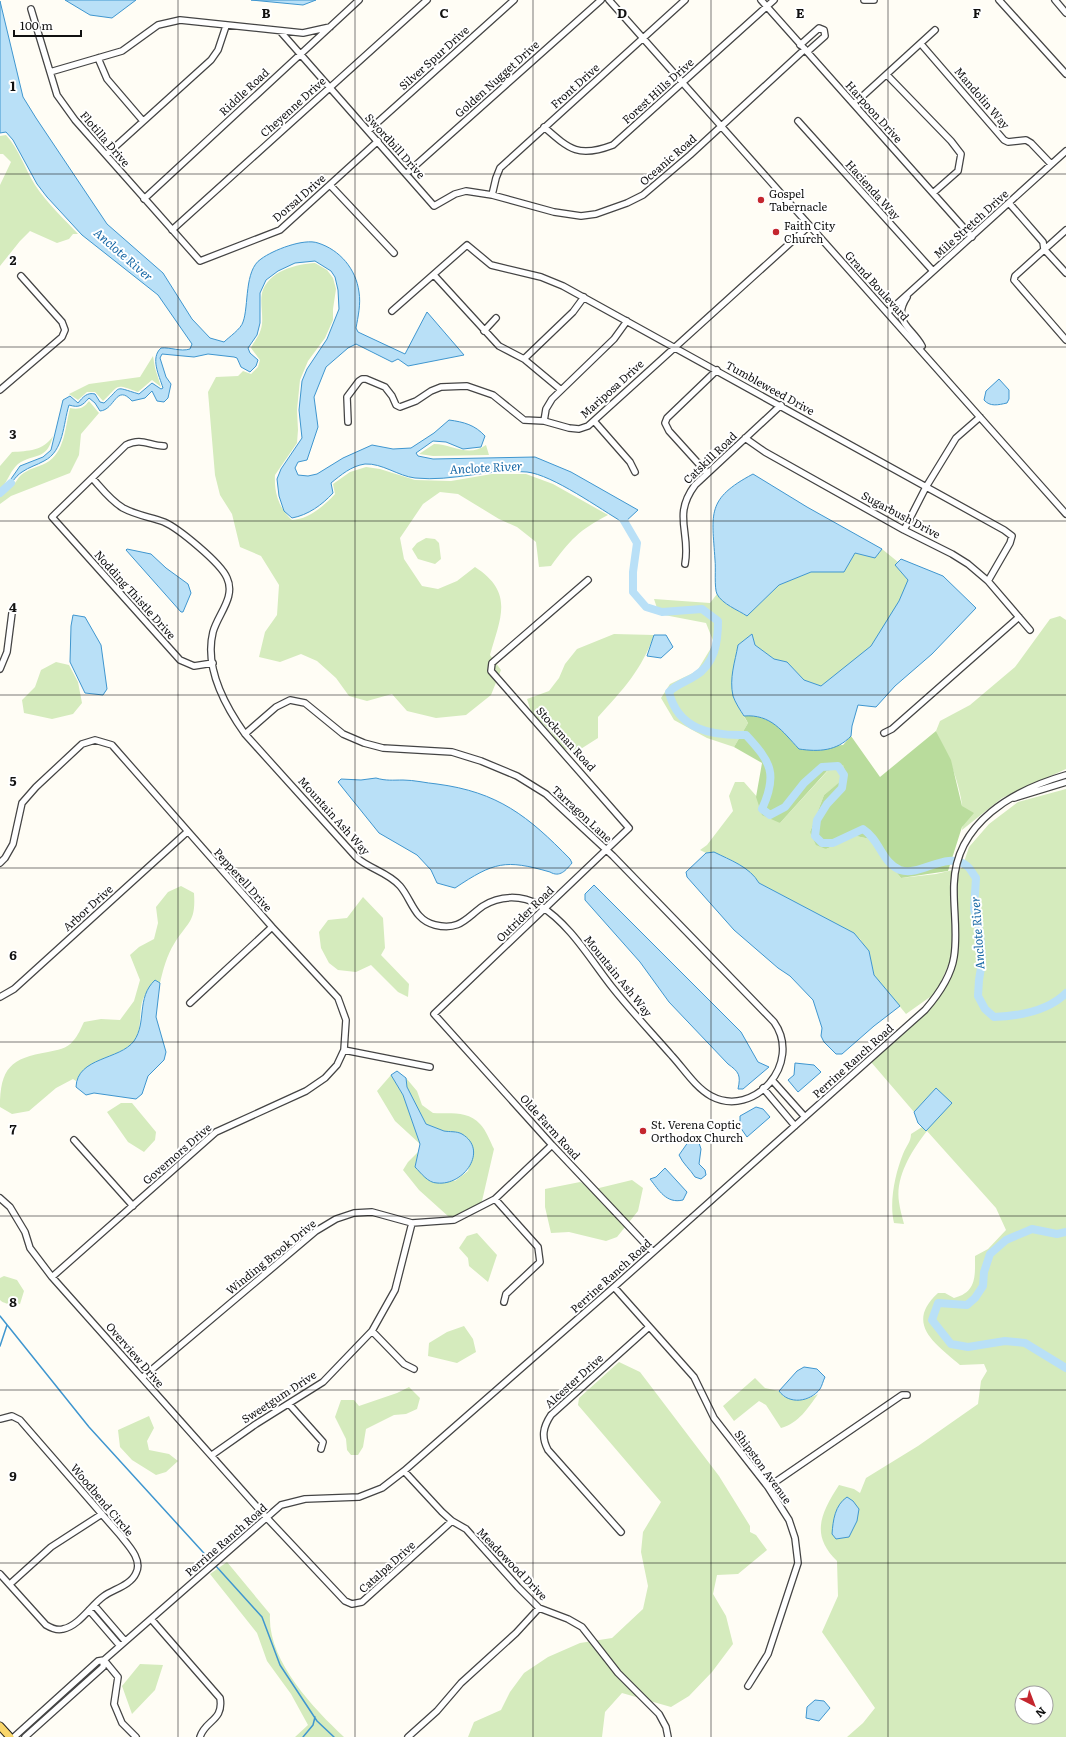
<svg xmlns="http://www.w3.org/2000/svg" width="1066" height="1737" font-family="Literata,serif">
<rect width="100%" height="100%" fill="#fffdf5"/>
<path fill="#d5ebbd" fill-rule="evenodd" d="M6,135C19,149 25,169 35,185C47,203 64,219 78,234H73L69,239L57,243L30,231L20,241L0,266V185L11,162L3,154H0V136Z
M315,263L327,270L333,278L336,289L333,309V320L325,338L308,361L300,380L297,410L298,430L297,443L275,475C274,493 279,508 292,520C309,519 324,506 335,494L333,484L350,472L366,467L380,469L415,480L451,481L492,474H526L553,484L608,515C579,530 570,540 551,566L539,567L536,542L517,527L499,519L458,494L440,492L423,504L400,538L404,559L422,586L438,589L457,581L475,567C515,593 500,618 490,655L501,670L491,695L466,715L436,718L407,711L392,694L367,701L349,696L336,678L317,661L301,654L280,662L259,657L265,632L277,615L279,585L261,556L240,547L232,514L220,495L215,475L208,392L216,377L238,376L243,371L251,374L258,367L260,360L251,348C255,339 260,337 262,324C263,314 260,303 262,293C268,271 296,264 315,263Z
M153,356L155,368L161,387L152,380L138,392C114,384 121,384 103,401L95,392H87L78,400L69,394L89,384L140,377Z
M89,401L99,413L81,434L79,455L70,473L11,496L0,504V466L12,452C28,451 43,451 53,436C46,462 35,452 18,464C11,470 8,480 2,488L3,491C13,490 15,481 21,475C28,469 38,467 46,463C65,453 65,427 70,408C79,410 84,408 89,401Z
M434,444C452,444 468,458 486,445L489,455L433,456L419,454Z
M426,538L435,539L439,543L441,559L435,564L418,559L412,549L417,543Z
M882,549L898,562L895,565L909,580C901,598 883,634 870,647C855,661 838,673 821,686L804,680L787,662L774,659L755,645L752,634L738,645C736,660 728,683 734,698C737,706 743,715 748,723L734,747L707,738L674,720L661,698L670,684L697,671L714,643L706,623L659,614L654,599L710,603L717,594L726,604L747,616L779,585L811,572H844L855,553L875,558Z
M1060,616L1066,620V769L1002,798L962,830C967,798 950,759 936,731L940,721L970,705L1015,667L1050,619Z
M614,634L654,635C642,669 623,690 598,717V738L576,752L560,748L551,732L531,712L527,699L549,691L559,678L565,664L577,649Z
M56,662L69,665L78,682L82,703L73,714L52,719L24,713L22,700L35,687L41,670Z
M843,764L848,776L824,795L810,832L826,849L856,836L870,839L901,878L936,874L953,870L952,957L936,993L925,1007L930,997L906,1014L874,975L869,951L865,948L860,939L844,928L759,883C752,870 721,851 706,853L700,850L707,845L733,811L729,796L735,782H744L780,823L832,766Z
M1066,789V1737H847L863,1723L875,1708L822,1632L838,1596L837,1561C810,1535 821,1513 839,1485L854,1489L860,1493L866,1478L918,1446L978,1404L981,1381L987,1371L984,1364L960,1365C936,1344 904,1324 938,1293H945L954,1298C977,1292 975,1276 975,1256L988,1249L1006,1230L996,1208L927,1131C912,1150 895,1177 899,1202C900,1209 902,1217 904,1224L894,1223C889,1202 895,1174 903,1154C906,1146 911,1142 911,1134L922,1127L926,1131L936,1088L914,1112L871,1062C901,1035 937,1011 951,972C953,967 956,962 956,958C959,928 954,898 959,869L962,868L969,847L989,824L1018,802ZM1022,1693H1046V1717H1022Z
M181,886L194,893C196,923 188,921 174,944C167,955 163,970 160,983L155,981C152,986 146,993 143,999C138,1012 143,1029 134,1041C120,1059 87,1056 76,1081L73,1079L56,1088L29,1111L12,1114L0,1107C0,1068 11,1058 48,1052C57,1050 67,1049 73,1041C78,1036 81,1028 84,1022L101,1019L120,1020L134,1001L140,980L130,955L139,947L154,939L158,923L156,907L168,892Z
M363,897L383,918L385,948L381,955L409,984L408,997L398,992L371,965L356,972L338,970L329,963L321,948L319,932L328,920L347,918Z
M391,1075L403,1095L420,1144L395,1121L377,1091Z
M406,1078L417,1091L422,1105L433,1113C449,1114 468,1110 480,1124C486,1130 490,1141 494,1149L482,1201L475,1210L449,1217L419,1190L403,1170L408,1162L418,1152L415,1167L455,1181L468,1171L470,1163L461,1133L444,1131L426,1124L407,1087Z
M121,1103H132L156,1132L155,1140L144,1152L128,1142L107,1112Z
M632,1180L643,1188L638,1211L617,1237L606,1241L569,1232L551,1233L545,1207V1189L580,1182L595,1189Z
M477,1233L497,1255L488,1282L469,1266L468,1258L459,1248L467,1236Z
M4,1276L17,1280L24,1291L20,1304C13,1304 5,1305 0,1300V1278Z
M464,1326L473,1339L476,1352L457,1363L428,1356L429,1343L447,1332Z
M619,1362L640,1372L719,1476L750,1526V1532L756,1535L767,1550L738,1574L717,1575L713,1594L726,1616L733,1644L712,1672L689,1696L671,1707L622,1693L605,1712L602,1737H468L474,1722L501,1710L510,1692L524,1673L548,1657L580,1643L612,1638L643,1609L648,1586L641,1552L643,1532L661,1502L578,1405L579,1398Z
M755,1378L765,1388L779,1391L784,1397L807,1399L818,1394C808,1408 799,1423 781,1428L766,1405L759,1401L734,1421L723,1406Z
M409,1387L420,1398L417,1409L406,1414L394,1415L366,1429L363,1447L358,1455H351L347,1450L346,1439L335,1417L341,1400H354L359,1406L397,1393Z
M149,1416L154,1428L147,1441L149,1450L169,1454L178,1461L166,1472L156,1475L132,1460L120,1447L118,1430Z
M227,1562L270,1614C267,1660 313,1708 344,1737H295L308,1725L291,1694L267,1661L257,1633L210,1574Z
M140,1664L163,1665L155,1690L132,1714L122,1686Z"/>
<path fill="#b9dc9c" d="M752,715L774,722L799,749L843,745L851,736L880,777L936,731L951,760L962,806L974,813L962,827L948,871L901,878L870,839L856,836L826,849L816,845L810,832L824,795L847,776L843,765L827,771L780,823L762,815L756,797L762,763L734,747L748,723L744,716Z"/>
<path fill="#b9e0f7" stroke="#3f96cf" d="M65,0H136L112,18L90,15Z
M251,0H316L303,5Z
M0,1L23,97L36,118L107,224L163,273L192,319L210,338L224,342C229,337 241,329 243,322C249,306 244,270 261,259C273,250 304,238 318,243C340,250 356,269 359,292C361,304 358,317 356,328L358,332L405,354L427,312L464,355L408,366L398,359L392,362L356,344L348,348L326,367L314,397L318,427L307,460L298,462L295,468L298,475L308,476L317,474L343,458L372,445L393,449L411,448L434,433L449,420C464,422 475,425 485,436L481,447L463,449L446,442L433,441L416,453L418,456L433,459L535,457L571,472L638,510L624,523C600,509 553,475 527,472C489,468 453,482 415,478C398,476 382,463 365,464C351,466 341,475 331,483L333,493C322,505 308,515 292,518L284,511L279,496L277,479L281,469L302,438L299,410L302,381L307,369L327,339L339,309L338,290L335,277L331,271L315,261L295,263L278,271L266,280L260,293V323L257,335L248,348L250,353L258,360L256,366L250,372L241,367L237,358L234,357L208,354L194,357L162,354L160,358L166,377L171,384L168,398L164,402L157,401L152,391L145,398L132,401C116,383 115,410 100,411L95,403L89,398C82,406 79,408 69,405C63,424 64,451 44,461C37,465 29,467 22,472C14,477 12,485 4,489L20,466L43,457L51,450L63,400L70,396L78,403C83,397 87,392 95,394L100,402L104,403C123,386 112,386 139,394L152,383L161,389L163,388C159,375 150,358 161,348C171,347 180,352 190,349L192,344L158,295L82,235L47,197L37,184L13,140L6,132L0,133Z
M999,379L1009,390V399L1007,403C998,405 990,407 984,400L986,391Z
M753,474L807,507L882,549L875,558L855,553L844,572H811L779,585L747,616C738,610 722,604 717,594C714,588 716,568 715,560C712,513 706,499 753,474Z
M127,549L151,554L166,568L188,584L191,593L183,612H181L126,550Z
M901,559L943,576L976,608L932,654L895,686L876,707L858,705L852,726L851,736C837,751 819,752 799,749C782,731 771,714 744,716C740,710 735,702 733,696C729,678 735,662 738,645L752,634L755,645L774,659L787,662L804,680L821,686L871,646L899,601L908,580L895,565Z
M73,615L85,617L101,645L107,689L103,695L85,693L70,662L71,626Z
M654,635H666L673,647L661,658L647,656Z
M376,778C386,781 393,780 403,780C414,780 426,783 437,784C498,792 528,816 570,859L572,863C566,870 560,878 550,872C505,859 494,862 455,888L437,883L431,870L417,855L379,833L338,782L341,779L361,780Z
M714,852C730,860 750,867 759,883L854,933L869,951L874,975L900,1006L874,1026L842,1054H836L824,1042L821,1036L822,1028L813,1000L790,976L778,968L734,930L687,877L686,872L706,853Z
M594,885L741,1032L758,1062L769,1067L743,1089H738C741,1075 739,1072 728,1064L669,1002L640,962L585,900V894Z
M155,980L160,983L156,1017L166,1052L164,1060L148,1076L142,1094L136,1099L94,1093L86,1095L76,1087C77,1057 120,1060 134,1041C147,1022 136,998 155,980Z
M795,1063L814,1065L821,1072L798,1092L788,1080L794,1075Z
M397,1071L406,1078L407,1087L426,1124C432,1126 438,1129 444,1131C449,1132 457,1131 462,1134C489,1150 464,1186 437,1183C428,1183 421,1173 415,1167L420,1144L403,1095L391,1075Z
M936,1088L952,1103L926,1131L918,1123L914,1112Z
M756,1107L763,1109L770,1117L747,1137L740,1127V1116Z
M691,1138L699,1143L701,1149L699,1164L705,1170L706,1175L701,1179L695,1177C690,1169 683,1164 679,1155Z
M665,1168L687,1192L683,1200C666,1204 659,1190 650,1179L656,1177Z
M804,1367L817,1369L825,1377C823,1381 822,1386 820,1389C810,1402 789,1405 779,1391L797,1371Z
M847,1497L853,1501L859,1509L857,1521L849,1537L836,1539L832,1534C833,1520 835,1505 847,1497Z
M815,1700L824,1701L830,1708L819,1721L806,1718L807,1707Z"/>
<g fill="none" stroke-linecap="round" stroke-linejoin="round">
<path stroke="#3f96cf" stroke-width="1.5" d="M0,1316L89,1427L212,1562
M0,1346L7,1325
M215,1565L262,1617L280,1665L317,1721L334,1737
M303,1737L313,1725L315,1717"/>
<path stroke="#b9e0f7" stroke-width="8" d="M0,493L11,483
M620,514L637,543L633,572V592L646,607L662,612L702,609L718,621C718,642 715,664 695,676C686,682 677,684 669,692C678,730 712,736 746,735C771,762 778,774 762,809L770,815L785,807L804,783L822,767L838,766L844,775L842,788L827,804L817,820L815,836L822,843H833L863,829C880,840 882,863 900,870C921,877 946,850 967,866C970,868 973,874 976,878L974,909L980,933L982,962L979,980L978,996L985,1009L994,1017C1019,1016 1048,1011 1066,993
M1066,1232L1057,1234L1032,1229L1006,1240L990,1254L984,1272L983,1286L975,1298L967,1305L938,1303L932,1320L951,1344L968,1347L1005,1341L1025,1343L1066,1368"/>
<g stroke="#444" stroke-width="8">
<path id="minor" d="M609,0L1066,514
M761,0L972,237
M864,0H874
M999,0L1066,74
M1055,0L1066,13
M31,9L57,95L75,120L200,261L280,230L378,141
M280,31L434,206L455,194L466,191L492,195L554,212L581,216L596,214L627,203L643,195L690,155L805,49
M921,44L1004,140L1008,142L1026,140L1031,143L1051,164
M800,45L819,28L824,30L825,36L807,52
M98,58L107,79L143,121
M50,72L122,51L158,25L180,20L303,33L330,27
M887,75L951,141L961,154L958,171L933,193
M854,104L935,30
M798,121L933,271
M544,127C570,150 579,158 613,145L774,0
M368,131L514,0
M106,155L211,60L218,50L226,26
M407,173L601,0
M330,185L394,253
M492,195L496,178L500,168L685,0
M144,199L359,0
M1009,203L1043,242L1044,249L1066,273
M172,230L427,0
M1066,230L1015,276L1014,280L1066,340
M434,275L499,346L524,359L560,389
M907,297C891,322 912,327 922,346
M392,311L467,245L491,265L541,277L563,286L1004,530L1012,536L1010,543L988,581
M888,312L1066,151
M484,331L496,318
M524,359L573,312L584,297
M0,390L62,337L65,330L62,322L21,276
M544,421L546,409L552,399L614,339L627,321
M594,421L630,462L635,472
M348,422L347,397L359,381L362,379H366L385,387L392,396L396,405L400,407L416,401L431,391L441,387L467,386L493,395L524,420L544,421L569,428L579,429L588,426L809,226
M745,438L765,452L904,530L952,554L968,564L988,581L1030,630
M164,446C149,446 142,437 126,445L52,517L180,660L194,666L213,663
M707,473L669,431L665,423L667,418L717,370
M93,479C102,489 111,501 123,508C136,515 150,517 164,522C178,528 221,563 227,578C236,597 218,614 213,632C204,668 225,706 245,734L356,857C369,869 388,872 400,886C412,900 414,920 435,925C460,931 466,918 483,906C500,895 522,895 539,905C570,924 590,959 612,987C631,1011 652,1033 672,1056C684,1069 695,1087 711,1096C754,1119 803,1063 774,1022L613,856L546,794L517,776L481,761L452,752L383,748L364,743L343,734L305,703L290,700L276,707L245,734
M904,530L926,487L956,438L980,417
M685,564C691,532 672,516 695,485L781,405
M588,580L492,663L491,671L629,828L434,1014L552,1145L653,1252
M0,669L7,652L12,613
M884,733L892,729L1019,617
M1014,798L1066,782
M0,863L5,858L13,844L22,803L36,787L82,744L95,740L112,745L272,927L338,998L346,1020L344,1050L337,1065L325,1078L306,1091L216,1132L52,1277
M0,997L14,989L187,832
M190,1003L272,927
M344,1050L430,1067
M772,1080L805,1117
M763,1088L795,1126
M74,1140L133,1206
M0,1198L10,1207L25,1232L30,1248L52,1277L266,1517L345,1601L352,1604L362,1602L452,1521
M495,1199L538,1247L540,1262L506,1294L504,1302
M614,1287L694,1377L714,1418L768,1487L789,1520L795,1538L798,1563L768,1654L748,1686
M372,1331L404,1364L414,1369
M143,1377L316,1231L336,1219L354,1213L372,1212L412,1223L454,1220L495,1199L552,1145
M289,1404L323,1442L321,1449
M0,1419L12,1416L20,1420L120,1535C128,1545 143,1560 136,1573C131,1585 114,1589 104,1596C91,1605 79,1626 63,1629C57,1631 51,1628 46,1625L0,1574
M212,1455L256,1424L323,1382L372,1331L395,1290L412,1223
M404,1471L442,1512L452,1521L466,1529L518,1587L539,1608L568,1619L582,1627L618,1673L659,1714L666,1727L668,1737
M768,1487L902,1395H907
M621,1532L548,1450C541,1437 543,1427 551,1415L649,1327
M10,1584L51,1547L102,1514
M94,1605L125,1641
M89,1610L120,1646
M151,1619L220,1698C224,1721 205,1720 200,1737
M104,1660L118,1677L114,1704L122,1723L136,1737
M14,1737L98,1661L104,1660L281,1505L305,1499L359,1497L382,1488L404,1471L614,1287L925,1010C938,995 951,977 954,957C958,933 953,908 954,884C956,822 1014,790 1066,775
M25,1737L103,1667L104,1660
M408,1737L437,1711L461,1683L516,1633L539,1608"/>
</g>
<g stroke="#222" stroke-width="9">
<path id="major" d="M0,1726L10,1737"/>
</g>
<use href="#minor" stroke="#fff" stroke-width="5.5"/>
<use href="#major" stroke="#f9d66b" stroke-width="7"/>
</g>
<path fill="none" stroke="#111" stroke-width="1" stroke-opacity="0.55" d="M178,0V1737M355,0V1737M533,0V1737M711,0V1737M888,0V1737M0,174H1066M0,347H1066M0,521H1066M0,695H1066M0,868H1066M0,1042H1066M0,1216H1066M0,1390H1066M0,1563H1066"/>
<g fill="#c4262e" stroke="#fff" stroke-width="1.5">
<circle cx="761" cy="200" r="4"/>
<circle cx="776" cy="232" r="4"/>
<circle cx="643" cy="1131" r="4"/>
</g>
<g text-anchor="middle" stroke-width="4" stroke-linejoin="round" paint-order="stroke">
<g font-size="11" fill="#111" stroke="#fff">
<text transform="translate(434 58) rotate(-42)" y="4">Silver Spur Drive</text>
<text transform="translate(497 79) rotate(-42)" y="4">Golden Nugget Drive</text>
<text transform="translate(575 86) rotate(-42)" y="4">Front Drive</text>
<text transform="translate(658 91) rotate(-42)" y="4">Forest Hills Drive</text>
<text transform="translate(244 92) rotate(-43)" y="4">Riddle Road</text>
<text transform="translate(982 98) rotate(49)" y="4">Mandolin Way</text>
<text transform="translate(293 107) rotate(-42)" y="4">Cheyenne Drive</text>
<text transform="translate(874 112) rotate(48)" y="4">Harpoon Drive</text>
<text transform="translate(105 139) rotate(49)" y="4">Flotilla Drive</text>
<text transform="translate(395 146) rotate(48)" y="4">Swordbill Drive</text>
<text transform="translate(668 160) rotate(-41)" y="4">Oceanic Road</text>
<text transform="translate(873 190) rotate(48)" y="4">Hacienda Way</text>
<text transform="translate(299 198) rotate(-41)" y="4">Dorsal Drive</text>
<text transform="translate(971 224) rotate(-42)" y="4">Mile Stretch Drive</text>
<text transform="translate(877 286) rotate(48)" y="4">Grand Boulevard</text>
<text transform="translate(770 388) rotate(29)" y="4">Tumbleweed Drive</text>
<text transform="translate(612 389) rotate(-42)" y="4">Mariposa Drive</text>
<text transform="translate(710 458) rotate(-44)" y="4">Catskill Road</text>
<text transform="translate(901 515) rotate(28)" y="4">Sugarbush Drive</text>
<text transform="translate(135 595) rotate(48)" y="4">Nodding Thistle Drive</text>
<text transform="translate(566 739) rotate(48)" y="4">Stockman Road</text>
<text transform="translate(582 814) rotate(43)" y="4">Tarragon Lane</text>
<text transform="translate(334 816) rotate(48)" y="4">Mountain Ash Way</text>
<text transform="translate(243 880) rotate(48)" y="4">Pepperell Drive</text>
<text transform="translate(88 908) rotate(-42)" y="4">Arbor Drive</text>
<text transform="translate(525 914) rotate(-44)" y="4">Outrider Road</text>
<text transform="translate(618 976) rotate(51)" y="4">Mountain Ash Way</text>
<text transform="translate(853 1061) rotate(-42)" y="4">Perrine Ranch Road</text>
<text transform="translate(550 1127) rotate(48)" y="4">Olde Farm Road</text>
<text transform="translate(177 1154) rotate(-41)" y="4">Governors Drive</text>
<text transform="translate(271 1257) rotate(-39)" y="4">Winding Brook Drive</text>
<text transform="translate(611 1276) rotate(-42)" y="4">Perrine Ranch Road</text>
<text transform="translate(135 1355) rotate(49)" y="4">Overview Drive</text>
<text transform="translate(574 1381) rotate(-42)" y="4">Alcester Drive</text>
<text transform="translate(279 1397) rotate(-33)" y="4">Sweetgum Drive</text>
<text transform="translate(763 1467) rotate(54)" y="4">Shipston Avenue</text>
<text transform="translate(102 1500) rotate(50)" y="4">Woodbend Circle</text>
<text transform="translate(226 1540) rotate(-41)" y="4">Perrine Ranch Road</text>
<text transform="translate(512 1564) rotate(46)" y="4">Meadowood Drive</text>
<text transform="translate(387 1567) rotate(-42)" y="4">Catalpa Drive</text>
</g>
<g font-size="11" fill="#111" stroke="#fff" text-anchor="start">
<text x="769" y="198">Gospel<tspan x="769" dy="13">Tabernacle</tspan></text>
<text x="784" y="230">Faith City<tspan x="784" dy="13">Church</tspan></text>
<text x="651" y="1129">St. Verena Coptic<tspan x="651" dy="13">Orthodox Church</tspan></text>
</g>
<g font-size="12" font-style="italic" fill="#1768a6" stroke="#fff">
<text transform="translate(123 255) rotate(41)" y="4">Anclote River</text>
<text transform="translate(486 468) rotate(-3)" y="4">Anclote River</text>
<text transform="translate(978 933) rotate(-94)" y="4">Anclote River</text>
</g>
</g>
<g font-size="13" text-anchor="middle" font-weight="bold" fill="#111" stroke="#fff" stroke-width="4" stroke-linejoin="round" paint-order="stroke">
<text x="266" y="18">B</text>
<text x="444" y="18">C</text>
<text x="622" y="18">D</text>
<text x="800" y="18">E</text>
<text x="977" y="18">F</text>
<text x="13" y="91">1</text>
<text x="13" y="265">2</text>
<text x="13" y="439">3</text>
<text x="13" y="612">4</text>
<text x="13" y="786">5</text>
<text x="13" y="960">6</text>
<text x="13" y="1134">7</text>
<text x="13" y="1307">8</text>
<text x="13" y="1481">9</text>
</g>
<g transform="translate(1034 1705) rotate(138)"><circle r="19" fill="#ffffff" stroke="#a0a0a0"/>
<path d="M0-3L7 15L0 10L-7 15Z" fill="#c4262e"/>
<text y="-6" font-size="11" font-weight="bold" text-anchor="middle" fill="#111111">N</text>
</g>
<path d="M14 30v6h67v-6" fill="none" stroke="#111111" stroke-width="2"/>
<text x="20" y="30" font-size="12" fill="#111111" stroke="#ffffff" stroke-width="3" paint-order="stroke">100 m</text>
</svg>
